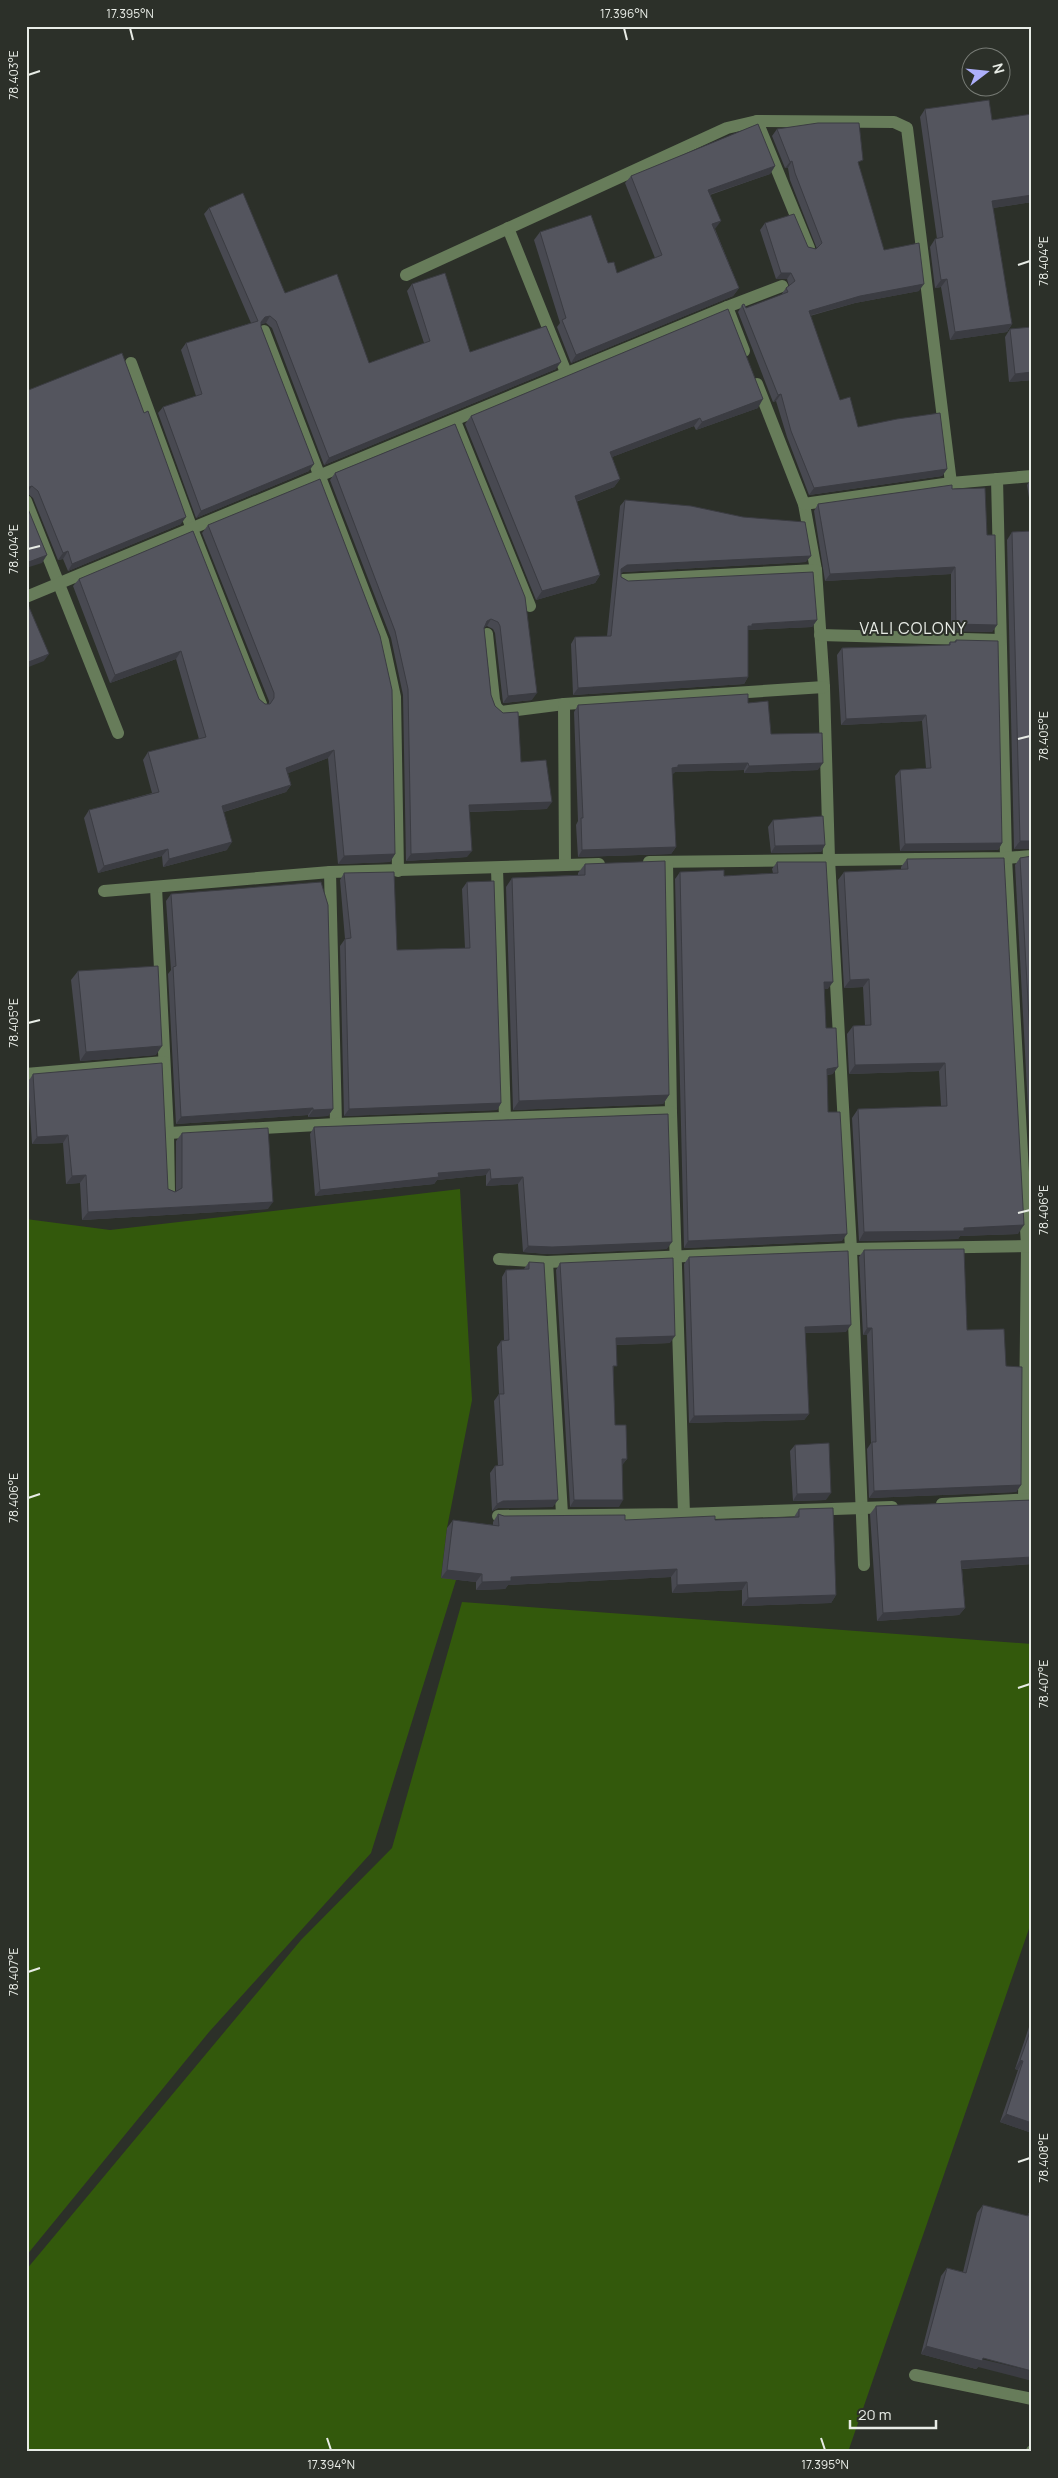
<svg xmlns="http://www.w3.org/2000/svg" width="1058" height="2478" viewBox="0 0 1058 2478" font-family="Manrope,sans-serif">
  <rect width="100%" height="100%" fill="#2c3029"/>
  <!-- green -->
  <g fill="#33590c">
    <path d="M460,1189L472,1400L447,1528L441,1577L456,1580L371,1853L209,2032L26,2256V1219L110,1230Z"/>
    <path d="M462,1602L1032,1644V1920L848,2452H26V2270L301,1940L392,1848Z"/>
  </g>
  <g fill="none" stroke-linecap="round" stroke-linejoin="round">
    <!-- minor -->
    <g stroke="#677c5a" stroke-width="12">
      <path d="M757,121L809,248"/>
      <path d="M508,228L567,375"/>
      <path d="M406,275L727,128L757,121L894,122L907,128L951,483"/>
      <path d="M727,307L744,351"/>
      <path d="M264,331L383,641L395,697L398,871"/>
      <path d="M131,363L192,529L261,704"/>
      <path d="M757,384L804,504L816,570L824,687L829,859L851,1249L864,1565"/>
      <path d="M455,421L530,606"/>
      <path d="M997,479L1006,858L1027,1246L1024,1500"/>
      <path d="M26,501L118,733"/>
      <path d="M804,504L951,483L1032,476"/>
      <path d="M623,580L816,570"/>
      <path d="M26,597L727,307L782,286"/>
      <path d="M487,634L494,700L496,707L501,712L564,704L824,687"/>
      <path d="M820,635L1000,640"/>
      <path d="M564,704L565,865"/>
      <path d="M649,862L1006,858L1032,856"/>
      <path d="M667,862L671,1112L684,1514"/>
      <path d="M497,869L505,1119"/>
      <path d="M330,872L336,1124"/>
      <path d="M156,887L168,1133L169,1192"/>
      <path d="M104,891L330,872L599,864"/>
      <path d="M26,1074L164,1062"/>
      <path d="M168,1133L336,1124L671,1112"/>
      <path d="M499,1259L547,1262L851,1249L1032,1246"/>
      <path d="M547,1262L562,1514"/>
      <path d="M942,1504L1032,1499"/>
      <path d="M498,1516L684,1514L892,1507"/>
      <path d="M915,2375L1032,2399"/>
      <path d="M1032,2452V2451"/>
    </g>
  </g>
  <!-- wall -->
  <g fill="#484951">
    <path d="M925,109L992,120L1032,114V202L993,208L1012,324L1007,332L950,340L941,287L935,288L930,247L935,239H937L920,117Z"/>
    <path d="M777,129L859,166L884,250L919,291L855,303L810,316L840,400L858,427L947,469L942,476L809,495L787,437L776,401L773,402L738,312L742,305L746,308L781,295L786,288L789,286L787,279H776L760,230L765,223L808,247L817,249L790,180L788,168H785L772,136Z"/>
    <path d="M775,166L770,174L710,195L715,229L739,288L733,296L571,363L557,327L560,323L534,240L540,232L608,263L617,273L655,258L625,183L631,176Z"/>
    <path d="M209,208L285,293L369,363L424,343L407,291L412,284L470,352L556,369L324,465L272,328L266,323L261,324V327L309,471L196,518L158,413L163,407L196,396L181,350L186,343L251,323L204,214Z"/>
    <path d="M1010,329L1032,380L1009,382L1005,337Z"/>
    <path d="M26,391L181,524L68,571L63,559L58,560L33,498L27,493Z"/>
    <path d="M758,408L696,430L694,426L612,457L620,479L614,487L576,502L600,575L595,583L536,600L465,424L471,416Z"/>
    <path d="M455,424L532,700L503,703L495,633L493,629L487,626L484,627V628L491,695L495,706L521,762L547,809L470,812L467,857L406,861L403,695L391,638L330,480L335,473Z"/>
    <path d="M1032,477V517L1027,485Z"/>
    <path d="M952,489L987,535L997,625L992,632L951,631V574L825,581L814,511L818,504Z"/>
    <path d="M625,500L806,562L623,572L621,573V577L628,581L817,620L812,627L748,630V677L744,684L573,695L571,644L575,637L607,636L620,506Z"/>
    <path d="M208,525L395,854L390,862L338,864L328,758L288,773L291,785L286,792L224,812L227,850L163,867L162,856L98,873L84,818L89,810L152,793L143,760L148,752L199,739L176,659L110,683L73,586L79,579L259,699L265,704H269V701L202,533Z"/>
    <path d="M1032,531V849H1014L1007,540L1012,532Z"/>
    <path d="M956,640L1002,843L998,850L900,851L895,776L900,770L926,768L922,721L841,725L837,655L842,648L948,645L950,642H954Z"/>
    <path d="M748,703L771,734L818,770L744,773V770L675,772L672,774L676,847L671,854L578,857L576,825L578,821L574,712L578,705Z"/>
    <path d="M773,820L825,845L821,852L771,853L768,827Z"/>
    <path d="M1032,856V1183L1015,865L1020,858Z"/>
    <path d="M907,859L1018,1234L960,1236L958,1239L859,1241L852,1118L858,1109L941,1106L939,1071L849,1074L847,1034L853,1026L865,1025L863,987L844,988L838,880L844,872L901,870V867Z"/>
    <path d="M777,862L828,989H824L826,1028L833,1074L827,1075L828,1112L842,1241L684,1248L675,879L680,872L724,876L773,873L772,869Z"/>
    <path d="M585,864L669,1095L663,1104L513,1110L506,887L512,878L578,875V873Z"/>
    <path d="M344,873L397,950L465,948L462,889L467,882L501,1103L497,1110L344,1116L340,946L345,939L340,880Z"/>
    <path d="M171,894L333,1109L328,1116L308,1117V1115L176,1124L168,974L171,970L166,901Z"/>
    <path d="M78,971L156,1055L80,1061L71,980Z"/>
    <path d="M33,1074L168,1189L175,1192L176,1191V1141L182,1133L268,1209L82,1220L80,1183L66,1184L63,1143L32,1144L28,1082Z"/>
    <path d="M668,1114L667,1249L547,1254L523,1252L518,1184L486,1186V1175L437,1180L434,1184L315,1196L310,1134L314,1127Z"/>
    <path d="M864,1250L967,1330L1006,1366L1021,1485L1016,1492L869,1498L867,1449L871,1443L867,1335H863L859,1257Z"/>
    <path d="M689,1257L846,1332L805,1333L809,1414L804,1420L689,1423L684,1264Z"/>
    <path d="M529,1262L553,1507L498,1508L492,1511L490,1473L495,1466H498L494,1401L499,1394L497,1347L501,1341L504,1340L502,1277L506,1270L524,1269Z"/>
    <path d="M560,1263L670,1343L616,1345L613,1372L615,1425L627,1459L622,1465L619,1507H570L556,1270Z"/>
    <path d="M795,1445L826,1500L793,1501L790,1451Z"/>
    <path d="M1032,1500V1564L962,1569L965,1608L959,1615L877,1621L870,1514L876,1506Z"/>
    <path d="M799,1509L836,1595L831,1603L742,1606V1590L672,1593L671,1577L508,1585L505,1589L476,1590V1582L441,1578L447,1528L453,1520L493,1525V1522L498,1514L504,1516L625,1520H715L794,1517Z"/>
    <path d="M1032,2018V2133L1000,2122L1018,2070L1015,2069Z"/>
    <path d="M983,2205L1027,2216L1029,2213H1032L978,2367L976,2369L921,2354L941,2276L947,2268L963,2272L977,2213Z"/>
  </g>
  <!-- shaded-wall -->
  <g fill="#3b3c42">
    <path d="M792,161L788,168H785L790,162Z"/>
    <path d="M775,166L770,174L702,197L708,190Z"/>
    <path d="M1032,195V202L986,209L992,201Z"/>
    <path d="M721,221L715,229L707,232L712,224Z"/>
    <path d="M781,273H791L787,279H776Z"/>
    <path d="M947,279L941,287L935,288L941,280Z"/>
    <path d="M924,284L919,291L855,303L804,317L809,311L860,296Z"/>
    <path d="M739,288L733,296L571,363L576,355Z"/>
    <path d="M270,316L266,323L261,324L256,329L265,317Z"/>
    <path d="M1012,324L1007,332L950,340L955,332Z"/>
    <path d="M561,362L556,369L324,465L329,458Z"/>
    <path d="M1032,372V380L1009,382L1015,374Z"/>
    <path d="M781,394L776,401L773,402L778,395Z"/>
    <path d="M763,399L758,408L696,430L702,422Z"/>
    <path d="M700,418L694,426L604,460L610,452Z"/>
    <path d="M314,464L309,471L196,518L201,511Z"/>
    <path d="M947,469L942,476L809,495L814,488Z"/>
    <path d="M620,479L614,487L569,504L575,496Z"/>
    <path d="M32,486L27,493H26V488Z"/>
    <path d="M186,517L181,524L68,571L72,564Z"/>
    <path d="M68,551L63,559L58,560L63,553Z"/>
    <path d="M47,555L42,563L26,568V563Z"/>
    <path d="M811,556L806,562L623,572L617,575L621,569L627,565Z"/>
    <path d="M955,567L951,574L825,581L830,574Z"/>
    <path d="M600,575L595,583L536,600L542,591Z"/>
    <path d="M491,619L487,626L482,628L487,621Z"/>
    <path d="M817,620L812,627L748,630V626L752,624Z"/>
    <path d="M956,624L997,625L992,632L951,631Z"/>
    <path d="M181,651L176,659L110,683L115,675Z"/>
    <path d="M49,654L44,661L26,668V663Z"/>
    <path d="M748,677L744,684L573,695L578,688Z"/>
    <path d="M537,693L532,700L503,703L508,696Z"/>
    <path d="M926,715L922,721L841,725L846,719Z"/>
    <path d="M334,750L328,758L281,776L286,768Z"/>
    <path d="M748,763L744,770L675,772L673,774L667,775L672,768L678,765Z"/>
    <path d="M823,763L818,770L744,773L749,766Z"/>
    <path d="M291,785L286,792L217,814L222,806Z"/>
    <path d="M552,802L547,809L465,812L469,805Z"/>
    <path d="M1020,841H1032V849H1014Z"/>
    <path d="M232,842L227,850L163,867L169,859Z"/>
    <path d="M1002,843L998,850L900,851L905,844Z"/>
    <path d="M825,845L821,852L771,853L775,846Z"/>
    <path d="M676,847L671,854L578,857L582,850Z"/>
    <path d="M168,849L162,856L98,873L104,866Z"/>
    <path d="M472,851L467,857L406,861L411,854Z"/>
    <path d="M395,854L390,862L338,864L344,856Z"/>
    <path d="M869,979L863,987L844,988L850,980Z"/>
    <path d="M824,982H833L828,989H819Z"/>
    <path d="M162,1046L156,1055L80,1061L86,1052Z"/>
    <path d="M945,1063L939,1071L849,1074L855,1065Z"/>
    <path d="M838,1067L833,1074L822,1075L827,1069Z"/>
    <path d="M669,1095L663,1104L513,1110L519,1101Z"/>
    <path d="M501,1103L497,1110L344,1116L349,1109Z"/>
    <path d="M313,1108L308,1115L176,1124L181,1117Z"/>
    <path d="M333,1109L328,1116L308,1117L313,1110Z"/>
    <path d="M68,1135L63,1143L32,1144L37,1137Z"/>
    <path d="M490,1169L486,1175L437,1180L434,1184L315,1196L320,1190L438,1173Z"/>
    <path d="M86,1175L80,1183L66,1184L72,1176Z"/>
    <path d="M523,1177L518,1184L486,1186L491,1179Z"/>
    <path d="M273,1202L268,1209L82,1220L88,1212Z"/>
    <path d="M1024,1225L1018,1234L960,1236L958,1239L859,1241L864,1232Z"/>
    <path d="M847,1234L842,1241L684,1248L688,1241Z"/>
    <path d="M672,1242L667,1249L547,1254L523,1252L528,1246Z"/>
    <path d="M851,1325L846,1332L800,1333L805,1327Z"/>
    <path d="M867,1328H872L867,1335H863Z"/>
    <path d="M675,1336L670,1343L611,1345L616,1338Z"/>
    <path d="M809,1414L804,1420L689,1423L694,1416Z"/>
    <path d="M622,1459H627L622,1465L617,1466Z"/>
    <path d="M1021,1485L1016,1492L869,1498L874,1491Z"/>
    <path d="M831,1493L826,1500L793,1501L797,1494Z"/>
    <path d="M558,1500L553,1507L498,1508L492,1511L497,1504L503,1501Z"/>
    <path d="M574,1500H623L619,1507H570Z"/>
    <path d="M1032,1557V1564L956,1569L961,1561Z"/>
    <path d="M677,1569L671,1577L508,1585L505,1589L476,1590L482,1582L511,1577Z"/>
    <path d="M447,1570L482,1574L476,1582L441,1578Z"/>
    <path d="M747,1582L742,1590L672,1593L677,1585Z"/>
    <path d="M836,1595L831,1603L742,1606L748,1598Z"/>
    <path d="M965,1608L959,1615L877,1621L883,1613Z"/>
    <path d="M1020,2060L1023,2061L1018,2070L1015,2069Z"/>
    <path d="M1006,2114L1032,2123V2133L1000,2122Z"/>
    <path d="M926,2346L1032,2371V2381L978,2367L976,2369L921,2354Z"/>
  </g>
  <!-- building -->
  <g fill="#54555e" stroke="#3b3c42">
    <path d="M989,100L992,120L1032,114V195L992,201L1012,324L955,332L947,279L941,280L935,239L943,237L925,109Z"/>
    <path d="M818,123H859L863,160L858,162L884,250L919,243L924,284L860,296L809,311L840,400L850,397L858,427L897,419L940,413L947,469L814,488L791,431L781,394L778,395L742,305L744,304L746,308L788,292L786,288L795,281L791,273H781L765,223L794,214L808,247L816,249L822,243L795,173L792,161L790,162L777,129Z"/>
    <path d="M758,124L775,166L708,190L721,221L712,224L739,288L576,355L562,320L566,318L540,232L591,215L608,263L614,262L617,273L662,255L631,176Z"/>
    <path d="M243,193L285,293L337,274L369,363L430,341L412,284L445,273L470,352L546,326L561,362L329,458L276,321L270,316L265,317L261,322V327L314,464L201,511L163,407L202,394L186,343L258,321L209,208Z"/>
    <path d="M728,309L763,399L702,422L700,418L610,452L620,479L575,496L600,575L542,591L471,416Z"/>
    <path d="M1032,327V372L1015,374L1010,329Z"/>
    <path d="M122,353L144,413L148,411L186,517L72,564L68,551L63,553L38,491L32,486L26,488V391Z"/>
    <path d="M455,424L525,597L537,693L508,696L500,626L498,622L491,619L487,621L484,628L491,695L495,706L503,713L518,712L521,762L546,760L552,802L469,805L472,851L411,854L408,689L395,631L335,473Z"/>
    <path d="M320,479L380,636L392,690L395,854L344,856L334,750L286,768L291,785L222,806L232,842L169,859L168,849L104,866L89,810L159,792L148,752L206,737L181,651L115,675L79,579L193,531L259,699L265,704H270L274,698V693L208,525Z"/>
    <path d="M952,485V489L985,488L987,535H995L997,625L956,624L955,567L830,574L818,504Z"/>
    <path d="M625,500L691,506L743,517L805,522L811,556L627,565L621,569V577L628,581L813,572L817,620L752,624V626H748V677L578,688L575,637L611,636Z"/>
    <path d="M26,504L47,555L26,563Z"/>
    <path d="M1032,531V841H1020L1012,532Z"/>
    <path d="M26,600L49,654L26,663Z"/>
    <path d="M956,640L998,641L1002,843L905,844L900,770L931,768L926,715L846,719L842,648L950,645V642H956Z"/>
    <path d="M748,694V703L768,701L771,734L822,733L823,763L749,766L748,763L678,765V767L672,768L676,847L582,850L581,818H583L578,705Z"/>
    <path d="M823,816L825,845L775,846L773,820Z"/>
    <path d="M1032,856V1072L1020,858Z"/>
    <path d="M1004,858L1024,1225L964,1228V1231L864,1232L858,1109L947,1106L945,1063L855,1065L853,1026L871,1025L869,979L850,980L844,872L908,869L907,859Z"/>
    <path d="M665,861L669,1095L519,1101L512,878L585,875V864Z"/>
    <path d="M777,862H826L833,982H824L826,1028H836L838,1067L827,1069L828,1112H840L847,1234L688,1241L680,872L724,870V876L778,873Z"/>
    <path d="M394,872L397,950L470,948L467,882L494,881L501,1103L349,1109L345,939L351,938L344,873Z"/>
    <path d="M321,882L328,905L333,1109L313,1110V1108L181,1117L173,967L176,966L171,894Z"/>
    <path d="M158,966L162,1046L86,1052L78,971Z"/>
    <path d="M162,1063L168,1189L175,1192L182,1188V1133L268,1128L273,1202L88,1212L86,1175L72,1176L68,1135L37,1137L33,1074Z"/>
    <path d="M668,1114L672,1242L552,1247L528,1246L523,1177L491,1179L490,1169L438,1173L439,1177L320,1190L314,1127Z"/>
    <path d="M964,1249L967,1330L1004,1329L1006,1366L1022,1367L1021,1485L874,1491L872,1442H876L872,1328H867L864,1250Z"/>
    <path d="M848,1251L851,1325L805,1327L809,1414L694,1416L689,1257Z"/>
    <path d="M673,1258L675,1336L616,1338L617,1366H613L615,1425H626L627,1459H622L623,1500H574L560,1263Z"/>
    <path d="M529,1262L544,1263L558,1500L503,1501L497,1504L495,1466L503,1465L499,1394H504L501,1341L509,1340L506,1270L529,1269Z"/>
    <path d="M829,1443L831,1493L797,1494L795,1445Z"/>
    <path d="M1032,1500V1557L961,1561L965,1608L883,1613L876,1506Z"/>
    <path d="M833,1508L836,1595L748,1598L747,1582L677,1585V1569L511,1577V1581L482,1582V1574L447,1570L453,1520L499,1526L498,1514L504,1516L625,1515V1520L715,1516V1520L799,1517V1509Z"/>
    <path d="M1032,2026V2123L1006,2114L1023,2061L1020,2060Z"/>
    <path d="M983,2205L1028,2216L1029,2213H1032V2371L983,2358L982,2361L926,2346L947,2268L966,2273Z"/>
  </g>
  <!-- ticks -->
  <path fill="none" stroke="#e8ece6" stroke-width="2" d="M130,28L133,40M624,28L627,40M28,75L40,71M1018,265L1030,261M28,549L40,546M1018,739L1030,736M28,1023L40,1020M1018,1213L1030,1210M28,1498L40,1494M1018,1688L1030,1684M28,1972L40,1968M1018,2162L1030,2158M327,2438L331,2450M821,2438L825,2450"/>
  <g text-anchor="middle" dominant-baseline="central" stroke-width="4" stroke-linejoin="round" paint-order="stroke">
    <!-- neighbourhood labels -->
    <g font-size="16" letter-spacing="1" fill="#e8ece6" stroke="#2c3029">
      <text x="913" y="628">VALI COLONY</text>
    </g>
  </g>
  <!-- border -->
  <rect width="1058" height="2478" fill="none" stroke="#2c3029" stroke-width="55"/>
  <!-- north arrow -->
  <g transform="translate(986 72) rotate(74)"><circle r="24" fill="#2c3029" stroke="#777b75"/>
  <path d="M0-4L9 19L0 12L-9 19Z" fill="#adaffb"/>
  <text y="-8" font-size="14" font-weight="bold" text-anchor="middle" fill="#e8ece6">N</text>
  </g>
  <!-- scale -->
  <path d="M850 2420v8h86v-8" fill="none" stroke="#e8ece6" stroke-width="2.5"/>
  <text x="858" y="2420" font-size="15" fill="#e8ece6" stroke="#2c3029" stroke-width="4" paint-order="stroke">20 m</text>
  <rect x="28" y="28" width="1002" height="2422" fill="none" stroke="#e8ece6" stroke-width="2"/>
  <g font-size="12" text-anchor="middle" fill="#e8ece6">
    <text x="130" y="18">17.395°N</text>
    <text x="624" y="18">17.396°N</text>
    <text transform="translate(14 75) rotate(-90)" y="4">78.403°E</text>
    <text transform="translate(1044 261) rotate(-90)" y="4">78.404°E</text>
    <text transform="translate(14 549) rotate(-90)" y="4">78.404°E</text>
    <text transform="translate(1044 736) rotate(-90)" y="4">78.405°E</text>
    <text transform="translate(14 1023) rotate(-90)" y="4">78.405°E</text>
    <text transform="translate(1044 1210) rotate(-90)" y="4">78.406°E</text>
    <text transform="translate(14 1498) rotate(-90)" y="4">78.406°E</text>
    <text transform="translate(1044 1684) rotate(-90)" y="4">78.407°E</text>
    <text transform="translate(14 1972) rotate(-90)" y="4">78.407°E</text>
    <text transform="translate(1044 2158) rotate(-90)" y="4">78.408°E</text>
    <text x="331" y="2469">17.394°N</text>
    <text x="825" y="2469">17.395°N</text>
  </g>
</svg>
